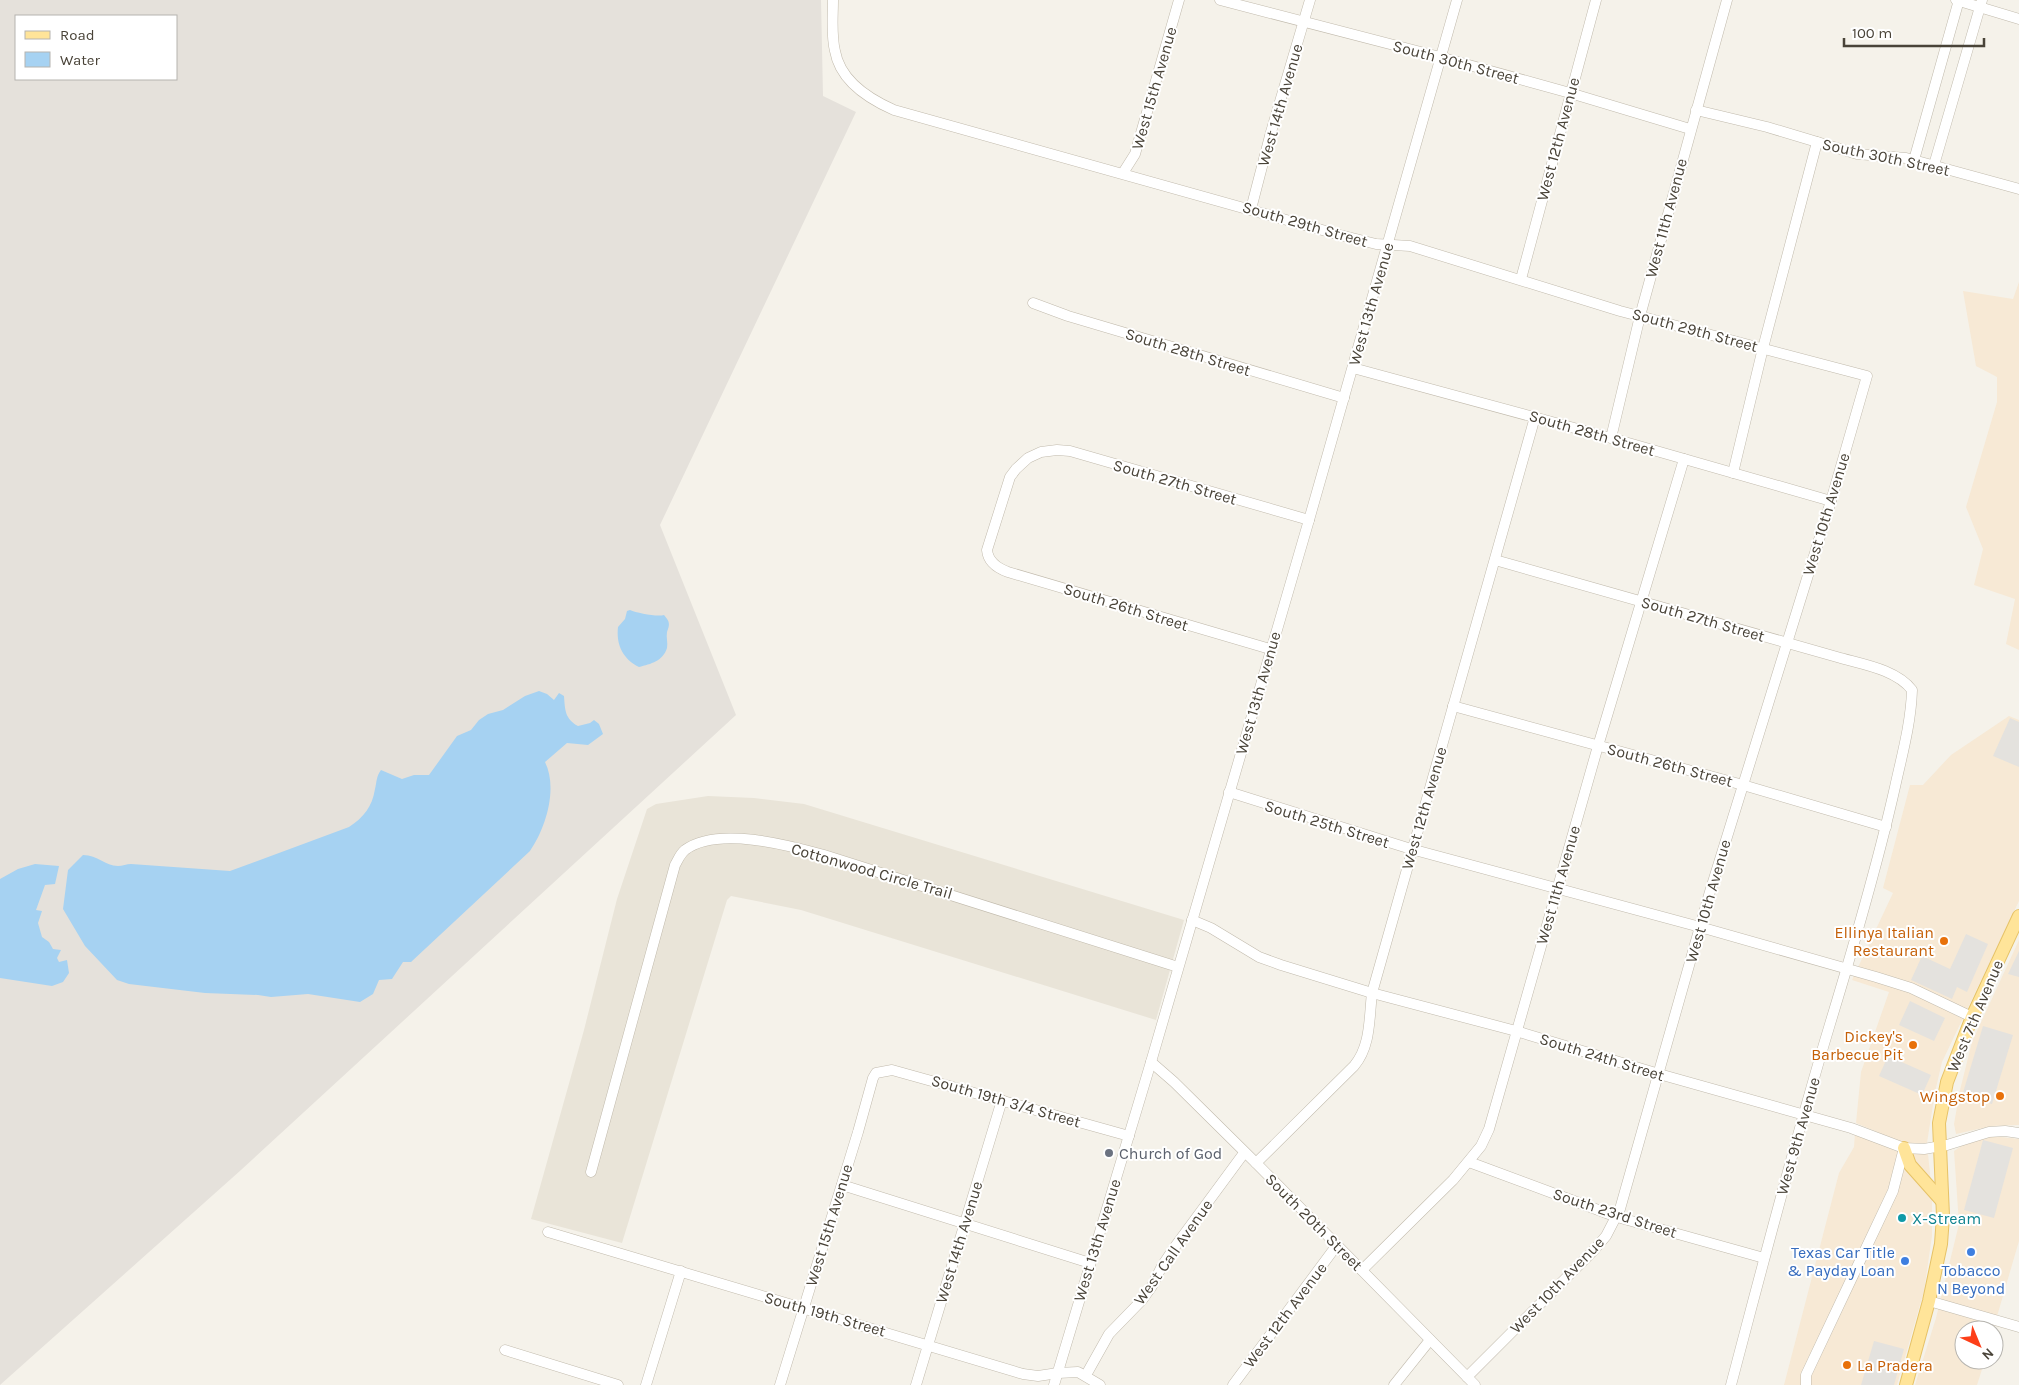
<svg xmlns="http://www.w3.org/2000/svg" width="2019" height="1385" viewBox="0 0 2019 1385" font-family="Karla,sans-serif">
  <rect width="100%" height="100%" fill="#f5f2ea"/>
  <!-- residential -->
  <path fill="#e9e4d8" d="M708,796L754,798L804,804L1184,920L1156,1020L801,910L731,896L727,900L622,1243L531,1219L584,1030L617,899L647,809L656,804Z"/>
  <!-- commercial -->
  <g fill="#f7e9d5">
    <path d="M2019,282V650L2006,644L2015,599L1974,585L1983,549L1966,507L1997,402V377L1976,366L1963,291L2013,299Z"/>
    <path d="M2009,716L2019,720V901L1942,1062L1935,1092L1927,1143H1903L1856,1123L1861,1072L1889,992L1852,980L1893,893L1883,888L1910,785H1923L1951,755Z"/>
    <path d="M2019,940V1125L1992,1126L1956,1134L1954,1124L1960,1090L1972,1042Z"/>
    <path d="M1855,1133L1901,1153L1928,1154L1932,1193V1236L1924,1291L1897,1385H1784L1839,1173L1854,1147Z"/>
    <path d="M1992,1136L2019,1139V1241L1993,1330H1964V1360H1985L1977,1385H1915L1936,1318L1959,1224L1954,1151L1963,1145Z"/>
  </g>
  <!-- industrial -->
  <path fill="#e5e1db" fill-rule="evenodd" d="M0,0H821L823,96L856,112L660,525L736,715L241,1170L0,1385ZM16,16H176V79H16Z"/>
  <!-- parking -->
  <g fill="#e4e2de">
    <path d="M2010,718L2019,722V767L1993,756Z"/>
    <path d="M1966,934L1988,944L1967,992L1957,987L1952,999L1911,980L1922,956L1950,969Z"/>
    <path d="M2019,951V977L2008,974Z"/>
    <path d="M1910,1001L1945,1018L1934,1041L1899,1025Z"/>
    <path d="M1983,1026L2013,1035L1992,1104L1962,1096Z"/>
    <path d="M1888,1056L1931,1075L1922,1095L1879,1076Z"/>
    <path d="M1983,1140L2013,1148L1994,1218L1964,1210Z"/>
    <path d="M1874,1341L1904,1349L1894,1385H1861Z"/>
  </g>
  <!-- water -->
  <g fill="#a6d2f2">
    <path d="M630,610C637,613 657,617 664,615C670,622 670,624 667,632C666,637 668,643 667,648C663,661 651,664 639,667C623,659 616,645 618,627L625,619L627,611Z"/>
    <path d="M539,691L547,694L554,700L559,693L564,696C565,710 565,719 578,726L590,723L594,720L599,724L603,734L588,745L567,743L545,762C558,788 546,828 530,851L411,962H403L392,979L379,980L373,994L360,1002L308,994L271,997L258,995L205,993L129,984L117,980L85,946L63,909L68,870L83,855C98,855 105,866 118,866C122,866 127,864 131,864L230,871L349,827C364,817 372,807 375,789C377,781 376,777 381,770L402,779L414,775H429L457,736L471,730L479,720L488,714L503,710L525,696Z"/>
    <path d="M35,864L59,866L55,884L45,885L36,910L42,911L38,923L42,937L49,942L53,949L61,950L57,958L59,962L67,960L69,973L63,982L52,986L0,978V879L18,869Z"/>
  </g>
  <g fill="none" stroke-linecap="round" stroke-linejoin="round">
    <defs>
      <g id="minor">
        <path d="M833,0C833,17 831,35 835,51C840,80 869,99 894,110L1340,235L1376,244L1410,246L1620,311L1867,376L1831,501L1709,895L1620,1209L1606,1236L1594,1250L1467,1377"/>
        <path d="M1220,0L1440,57L1570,93L1690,129"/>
        <path d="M1956,0L2019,19"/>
        <path d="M1696,110L1767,127L1857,154L1906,158L2019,189"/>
        <path d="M1914,160L1959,0"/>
        <path d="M1934,165L1982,0"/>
        <path d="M1123,173L1135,154L1179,0"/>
        <path d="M1251,209L1271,132L1310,0"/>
        <path d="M1521,279L1596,0"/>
        <path d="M1033,303L1068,316L1344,398"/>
        <path d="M1353,368L1611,438L1831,501"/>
        <path d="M1611,438L1640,316L1727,0"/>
        <path d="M1733,473L1763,348L1817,142"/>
        <path d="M1495,560L1837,657C1861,664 1896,669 1912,690C1911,723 1902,755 1895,787C1877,867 1854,945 1830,1024C1794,1143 1763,1264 1731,1385"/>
        <path d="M1270,649L1008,572C997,568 988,562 987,550L1010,477L1016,469L1028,458L1041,452L1057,450L1070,451L1309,520"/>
        <path d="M1453,706L1743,785L1886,827"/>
        <path d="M1229,792L1411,849L1700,927L1876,977L1911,988L1972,1017"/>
        <path d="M1192,920L1211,928L1259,957L1281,965L1372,993L1516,1031L1659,1074L1851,1128L1904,1148L1924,1149L1947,1145L1989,1132L2005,1131L2019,1133"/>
        <path d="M1151,1062L1174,1082L1256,1163L1475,1385"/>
        <path d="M1469,1162L1617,1217L1764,1258"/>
        <path d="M1256,1163L1354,1066C1371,1046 1369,1018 1372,993L1535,417"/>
        <path d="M591,1172L675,865C678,860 680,854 685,850C717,826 788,845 824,855L1178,967"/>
        <path d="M842,1185L1090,1263"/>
        <path d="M548,1232L1023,1374L1038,1376L1058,1373L1078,1372L1100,1385"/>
        <path d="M1362,1270L1453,1180L1481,1146L1489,1129L1598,746L1684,459"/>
        <path d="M1929,1301L2019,1327"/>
        <path d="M505,1350L618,1385"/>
        <path d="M1086,1375L1109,1334L1142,1300L1152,1286L1162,1266L1174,1248L1244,1153"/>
        <path d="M646,1385L681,1271"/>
        <path d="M780,1385L858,1132L873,1078L876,1073L892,1070L1129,1136"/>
        <path d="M916,1385L1002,1100"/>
        <path d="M1054,1385L1151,1062L1309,520L1457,0"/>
        <path d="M1233,1385L1337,1245"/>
        <path d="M1394,1385L1430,1340"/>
        <path d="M1806,1385V1375L1893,1191L1904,1148"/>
      </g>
      <g id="major">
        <path d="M1904,1148L1910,1165L1942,1201"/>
        <path d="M1906,1385L1929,1301L1941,1244L1943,1216L1939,1123L1947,1082L1972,1017L2019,916"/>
      </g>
    </defs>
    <!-- minor casing -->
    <use href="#minor" stroke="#c1baac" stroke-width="11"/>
    <!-- major casing -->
    <use href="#major" stroke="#e6c267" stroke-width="14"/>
    <!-- minor -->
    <use href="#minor" stroke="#fff" stroke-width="10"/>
    <!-- major -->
    <use href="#major" stroke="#ffe499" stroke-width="12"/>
  </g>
  <!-- markers -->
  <g fill="#e8710a" stroke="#fff" stroke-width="2">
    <circle cx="1944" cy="941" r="5"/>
    <circle cx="1913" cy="1045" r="5"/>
    <circle cx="2000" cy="1096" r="5"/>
    <circle cx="1847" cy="1365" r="5"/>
  </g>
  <circle fill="#6b7280" stroke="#fff" stroke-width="2" cx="1109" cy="1153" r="5"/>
  <circle fill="#0f9aa8" stroke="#fff" stroke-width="2" cx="1902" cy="1218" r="5"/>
  <g fill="#3f7fe0" stroke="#fff" stroke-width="2">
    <circle cx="1971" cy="1252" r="5"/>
    <circle cx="1905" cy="1261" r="5"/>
  </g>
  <g text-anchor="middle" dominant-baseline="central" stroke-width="4" stroke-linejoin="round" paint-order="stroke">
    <!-- street labels -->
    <g font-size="16" fill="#494338" stroke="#fff">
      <text transform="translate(1456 62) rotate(15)">South 30th Street</text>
      <text transform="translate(1154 88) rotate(-74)">West 15th Avenue</text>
      <text transform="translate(1280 105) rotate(-74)">West 14th Avenue</text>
      <text transform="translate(1558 139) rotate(-75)">West 12th Avenue</text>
      <text transform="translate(1886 157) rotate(12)">South 30th Street</text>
      <text transform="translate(1666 218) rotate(-75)">West 11th Avenue</text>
      <text transform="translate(1305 224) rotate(16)">South 29th Street</text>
      <text transform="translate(1371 304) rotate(-74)">West 13th Avenue</text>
      <text transform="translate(1695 330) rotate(15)">South 29th Street</text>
      <text transform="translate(1188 352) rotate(17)">South 28th Street</text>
      <text transform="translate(1592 433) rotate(16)">South 28th Street</text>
      <text transform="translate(1175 482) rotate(16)">South 27th Street</text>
      <text transform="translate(1826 514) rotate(-73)">West 10th Avenue</text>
      <text transform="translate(1126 607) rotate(17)">South 26th Street</text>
      <text transform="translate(1703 619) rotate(16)">South 27th Street</text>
      <text transform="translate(1258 693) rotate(-74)">West 13th Avenue</text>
      <text transform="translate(1670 765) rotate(15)">South 26th Street</text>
      <text transform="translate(1424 808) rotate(-74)">West 12th Avenue</text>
      <text transform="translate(1327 824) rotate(17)">South 25th Street</text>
      <text transform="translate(872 871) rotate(16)">Cottonwood Circle Trail</text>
      <text transform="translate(1558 885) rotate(-74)">West 11th Avenue</text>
      <text transform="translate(1708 901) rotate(-74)">West 10th Avenue</text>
      <text transform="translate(1975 1016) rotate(-67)">West 7th Avenue</text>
      <text transform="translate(1602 1057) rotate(17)">South 24th Street</text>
      <text transform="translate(1006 1101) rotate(16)">South 19th 3/4 Street</text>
      <text transform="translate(1798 1136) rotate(-74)">West 9th Avenue</text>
      <text transform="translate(1615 1213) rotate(18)">South 23rd Street</text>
      <text transform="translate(1314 1222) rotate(45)">South 20th Street</text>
      <text transform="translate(829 1225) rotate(-73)">West 15th Avenue</text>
      <text transform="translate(1097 1240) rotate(-73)">West 13th Avenue</text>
      <text transform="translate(959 1242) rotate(-73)">West 14th Avenue</text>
      <text transform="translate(1173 1252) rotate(-55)">West Call Avenue</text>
      <text transform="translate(1557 1285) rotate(-46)">West 10th Avenue</text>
      <text transform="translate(825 1314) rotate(16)">South 19th Street</text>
      <text transform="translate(1285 1315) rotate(-53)">West 12th Avenue</text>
    </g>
    <!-- food labels -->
    <g font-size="16" fill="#c56008" stroke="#fff" text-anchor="end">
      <text x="1934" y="932">Ellinya Italian<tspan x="1934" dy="18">Restaurant</tspan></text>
      <text x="1903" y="1036">Dickey's<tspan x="1903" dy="18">Barbecue Pit</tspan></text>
      <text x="1990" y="1096">Wingstop</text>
      <text x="1857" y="1365" text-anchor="start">La Pradera</text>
    </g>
    <!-- worship labels -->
    <g font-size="16" fill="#5b616d" stroke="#fff" text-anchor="start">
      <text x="1119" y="1153">Church of God</text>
    </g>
    <!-- culture labels -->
    <g font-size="16" fill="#0d838f" stroke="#fff" text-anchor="start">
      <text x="1912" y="1218">X-Stream</text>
    </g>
    <!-- shop labels -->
    <g font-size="16" fill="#366cbe" stroke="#fff" text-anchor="end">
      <text x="1895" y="1252">Texas Car Title<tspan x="1895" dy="18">&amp; Payday Loan</tspan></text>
      <text x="1971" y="1270" text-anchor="middle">Tobacco<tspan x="1971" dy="18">N Beyond</tspan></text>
    </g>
  </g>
  <!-- legend -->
  <rect x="15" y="15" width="162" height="65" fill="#ffffff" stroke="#b6b4af"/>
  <rect x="25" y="31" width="25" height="8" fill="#ffe499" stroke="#b6b4af"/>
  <text x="60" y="40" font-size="15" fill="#494338">Road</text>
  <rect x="25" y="52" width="25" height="15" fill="#a6d2f2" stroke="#b6b4af"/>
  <text x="60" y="65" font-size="15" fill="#494338">Water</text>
  <!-- north arrow -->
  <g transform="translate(1979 1345) rotate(136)"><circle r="24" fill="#ffffff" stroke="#b6b4af"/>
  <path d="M0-4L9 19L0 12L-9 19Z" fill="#fd3f19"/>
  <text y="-8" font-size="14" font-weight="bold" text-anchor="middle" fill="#494338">N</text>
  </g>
  <!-- scale -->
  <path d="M1844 38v8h140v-8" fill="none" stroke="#494338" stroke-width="2.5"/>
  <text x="1852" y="38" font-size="15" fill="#494338" stroke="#ffffff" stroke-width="4" paint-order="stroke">100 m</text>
</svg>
